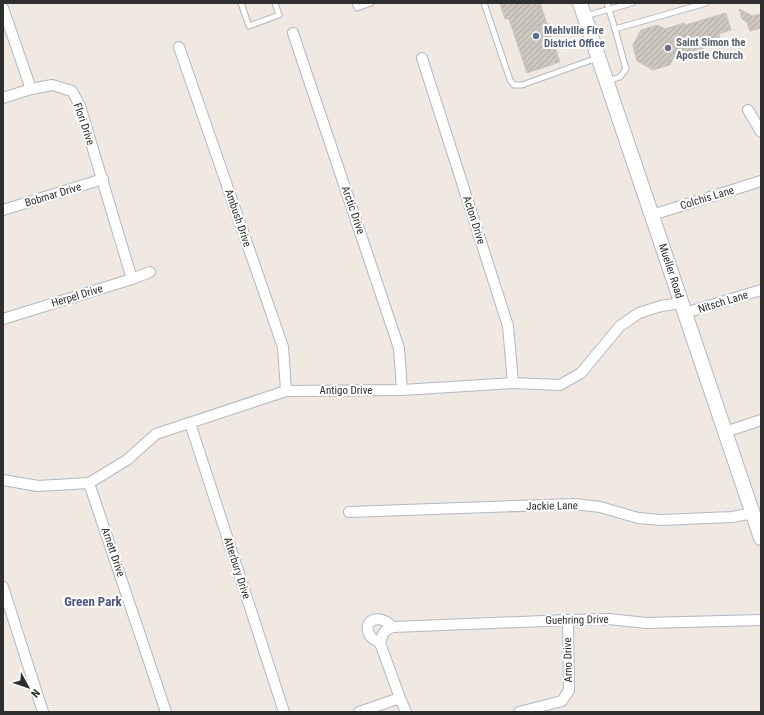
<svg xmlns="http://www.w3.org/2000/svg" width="764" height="715" viewBox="0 0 764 715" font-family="'Roboto Condensed',sans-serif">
  <defs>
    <pattern id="building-hatch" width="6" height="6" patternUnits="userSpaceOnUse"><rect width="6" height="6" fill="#cbc7bf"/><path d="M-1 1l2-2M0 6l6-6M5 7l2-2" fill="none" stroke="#afaba4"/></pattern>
  </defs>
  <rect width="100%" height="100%" fill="#efe9e1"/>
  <!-- building -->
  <g fill="url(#building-hatch)" stroke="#cbc5ba">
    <path d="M500,3H540L560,62L527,73L509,19H505Z"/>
    <path d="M739,9L753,16L761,14V28L750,31L747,22L742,19Z"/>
    <path d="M726,13L731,30L719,34L720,37L701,42L704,51L680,58L675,55L670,65L653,70L637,61L633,45L641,30L658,25L665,29L684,23L685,25Z"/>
  </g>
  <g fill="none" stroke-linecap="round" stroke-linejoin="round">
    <defs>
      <g id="lane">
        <path d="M241,3L249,26L279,15L275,3"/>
        <path d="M355,3L357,8L371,3"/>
        <path d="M484,3L510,80L514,85H522L597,58"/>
        <path d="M607,3L615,29"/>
        <path d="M585,16L632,3"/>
        <path d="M608,81L620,77L626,69L615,29L706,3"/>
      </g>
      <g id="street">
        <path d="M3,8L31,89L52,85L72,91L80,106L132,279"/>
        <path d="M293,33L399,348L402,390"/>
        <path d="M179,47L283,347L286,391"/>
        <path d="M422,58L508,326L513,383"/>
        <path d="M3,98L31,89"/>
        <path d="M748,110L761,132"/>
        <path d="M3,210L103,179"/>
        <path d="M652,215L761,181"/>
        <path d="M685,313L761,290"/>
        <path d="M3,319L132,279L150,272"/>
        <path d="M190,423L284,712"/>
        <path d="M725,432L761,420"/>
        <path d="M3,480L38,486L89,483L127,460L156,434L286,391L402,390L513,383L560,385L581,373L620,326L639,313L661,306L682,303"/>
        <path d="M89,483L166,712"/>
        <path d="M349,512L575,504L600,507L638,518L661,520L732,517L753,513"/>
        <path d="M3,587L43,712"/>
        <path d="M380,643C378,641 374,640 372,638C360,626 374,609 393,627"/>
        <path d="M359,712L400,698"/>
        <path d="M406,712L400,698L380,643C382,635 384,629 393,627L568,620L609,619L646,623L761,620"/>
        <path d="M519,712L562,701L569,690L568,620"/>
      </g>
      <path id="secondary" d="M580,3L761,538"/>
    </defs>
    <!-- lane casing -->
    <use href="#lane" stroke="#b4b7c1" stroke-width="7"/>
    <!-- street casing -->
    <use href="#street" stroke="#b4b7c1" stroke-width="12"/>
    <!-- secondary casing -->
    <use href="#secondary" stroke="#b4b7c1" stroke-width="16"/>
    <!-- lane -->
    <use href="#lane" stroke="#fff" stroke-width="5"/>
    <!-- street -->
    <use href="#street" stroke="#fff" stroke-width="10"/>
    <!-- secondary -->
    <use href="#secondary" stroke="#fff" stroke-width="14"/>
  </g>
  <!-- markers -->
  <circle fill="#5c6f8a" stroke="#fff" stroke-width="1.5" cx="536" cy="36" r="4"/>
  <circle fill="#6b7280" stroke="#fff" stroke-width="1.5" cx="668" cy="48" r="4"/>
  <g text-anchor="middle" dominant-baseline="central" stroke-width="4" stroke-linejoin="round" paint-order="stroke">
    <!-- service labels -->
    <g font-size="11" font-weight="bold" fill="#4e5e75" stroke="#fff" text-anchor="start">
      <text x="544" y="30">Mehlville Fire<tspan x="544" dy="13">District Office</tspan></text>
    </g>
    <!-- worship labels -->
    <g font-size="11" font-weight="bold" fill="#5b616d" stroke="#fff" text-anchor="start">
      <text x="676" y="42">Saint Simon the<tspan x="676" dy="13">Apostle Church</tspan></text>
    </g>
    <!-- street labels -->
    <g font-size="11" fill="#2e2e2e" stroke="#fff">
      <text transform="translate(84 124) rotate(71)">Flori Drive</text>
      <text transform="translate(53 195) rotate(-17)">Bobmar Drive</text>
      <text transform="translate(707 198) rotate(-17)">Colchis Lane</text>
      <text transform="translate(353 210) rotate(71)">Arctic Drive</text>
      <text transform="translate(238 218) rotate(71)">Ambush Drive</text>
      <text transform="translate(474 220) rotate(72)">Acton Drive</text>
      <text transform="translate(671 271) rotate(72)">Mueller Road</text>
      <text transform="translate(77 296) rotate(-17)">Herpel Drive</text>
      <text transform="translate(723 302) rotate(-17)">Nitsch Lane</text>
      <text x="346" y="390">Antigo Drive</text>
      <text transform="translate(552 506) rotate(-1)">Jackie Lane</text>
      <text transform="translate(113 552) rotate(71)">Arnett Drive</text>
      <text transform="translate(237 568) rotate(72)">Atterbury Drive</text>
      <text transform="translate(577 620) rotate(-1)">Guehring Drive</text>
      <text transform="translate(568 660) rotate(-91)">Arno Drive</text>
    </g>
    <!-- quarter labels -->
    <g font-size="13" font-weight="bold" fill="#4d5680" stroke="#fff">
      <text x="93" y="601">Green Park</text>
    </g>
  </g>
  <!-- border -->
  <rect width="764" height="715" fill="none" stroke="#2e2e2e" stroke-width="8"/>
  <!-- north arrow -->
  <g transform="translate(28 687) rotate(130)" stroke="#ffffff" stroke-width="3" paint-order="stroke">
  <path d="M0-3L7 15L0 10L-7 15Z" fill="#2e2e2e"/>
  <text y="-6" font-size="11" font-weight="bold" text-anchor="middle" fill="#2e2e2e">N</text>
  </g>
</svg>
